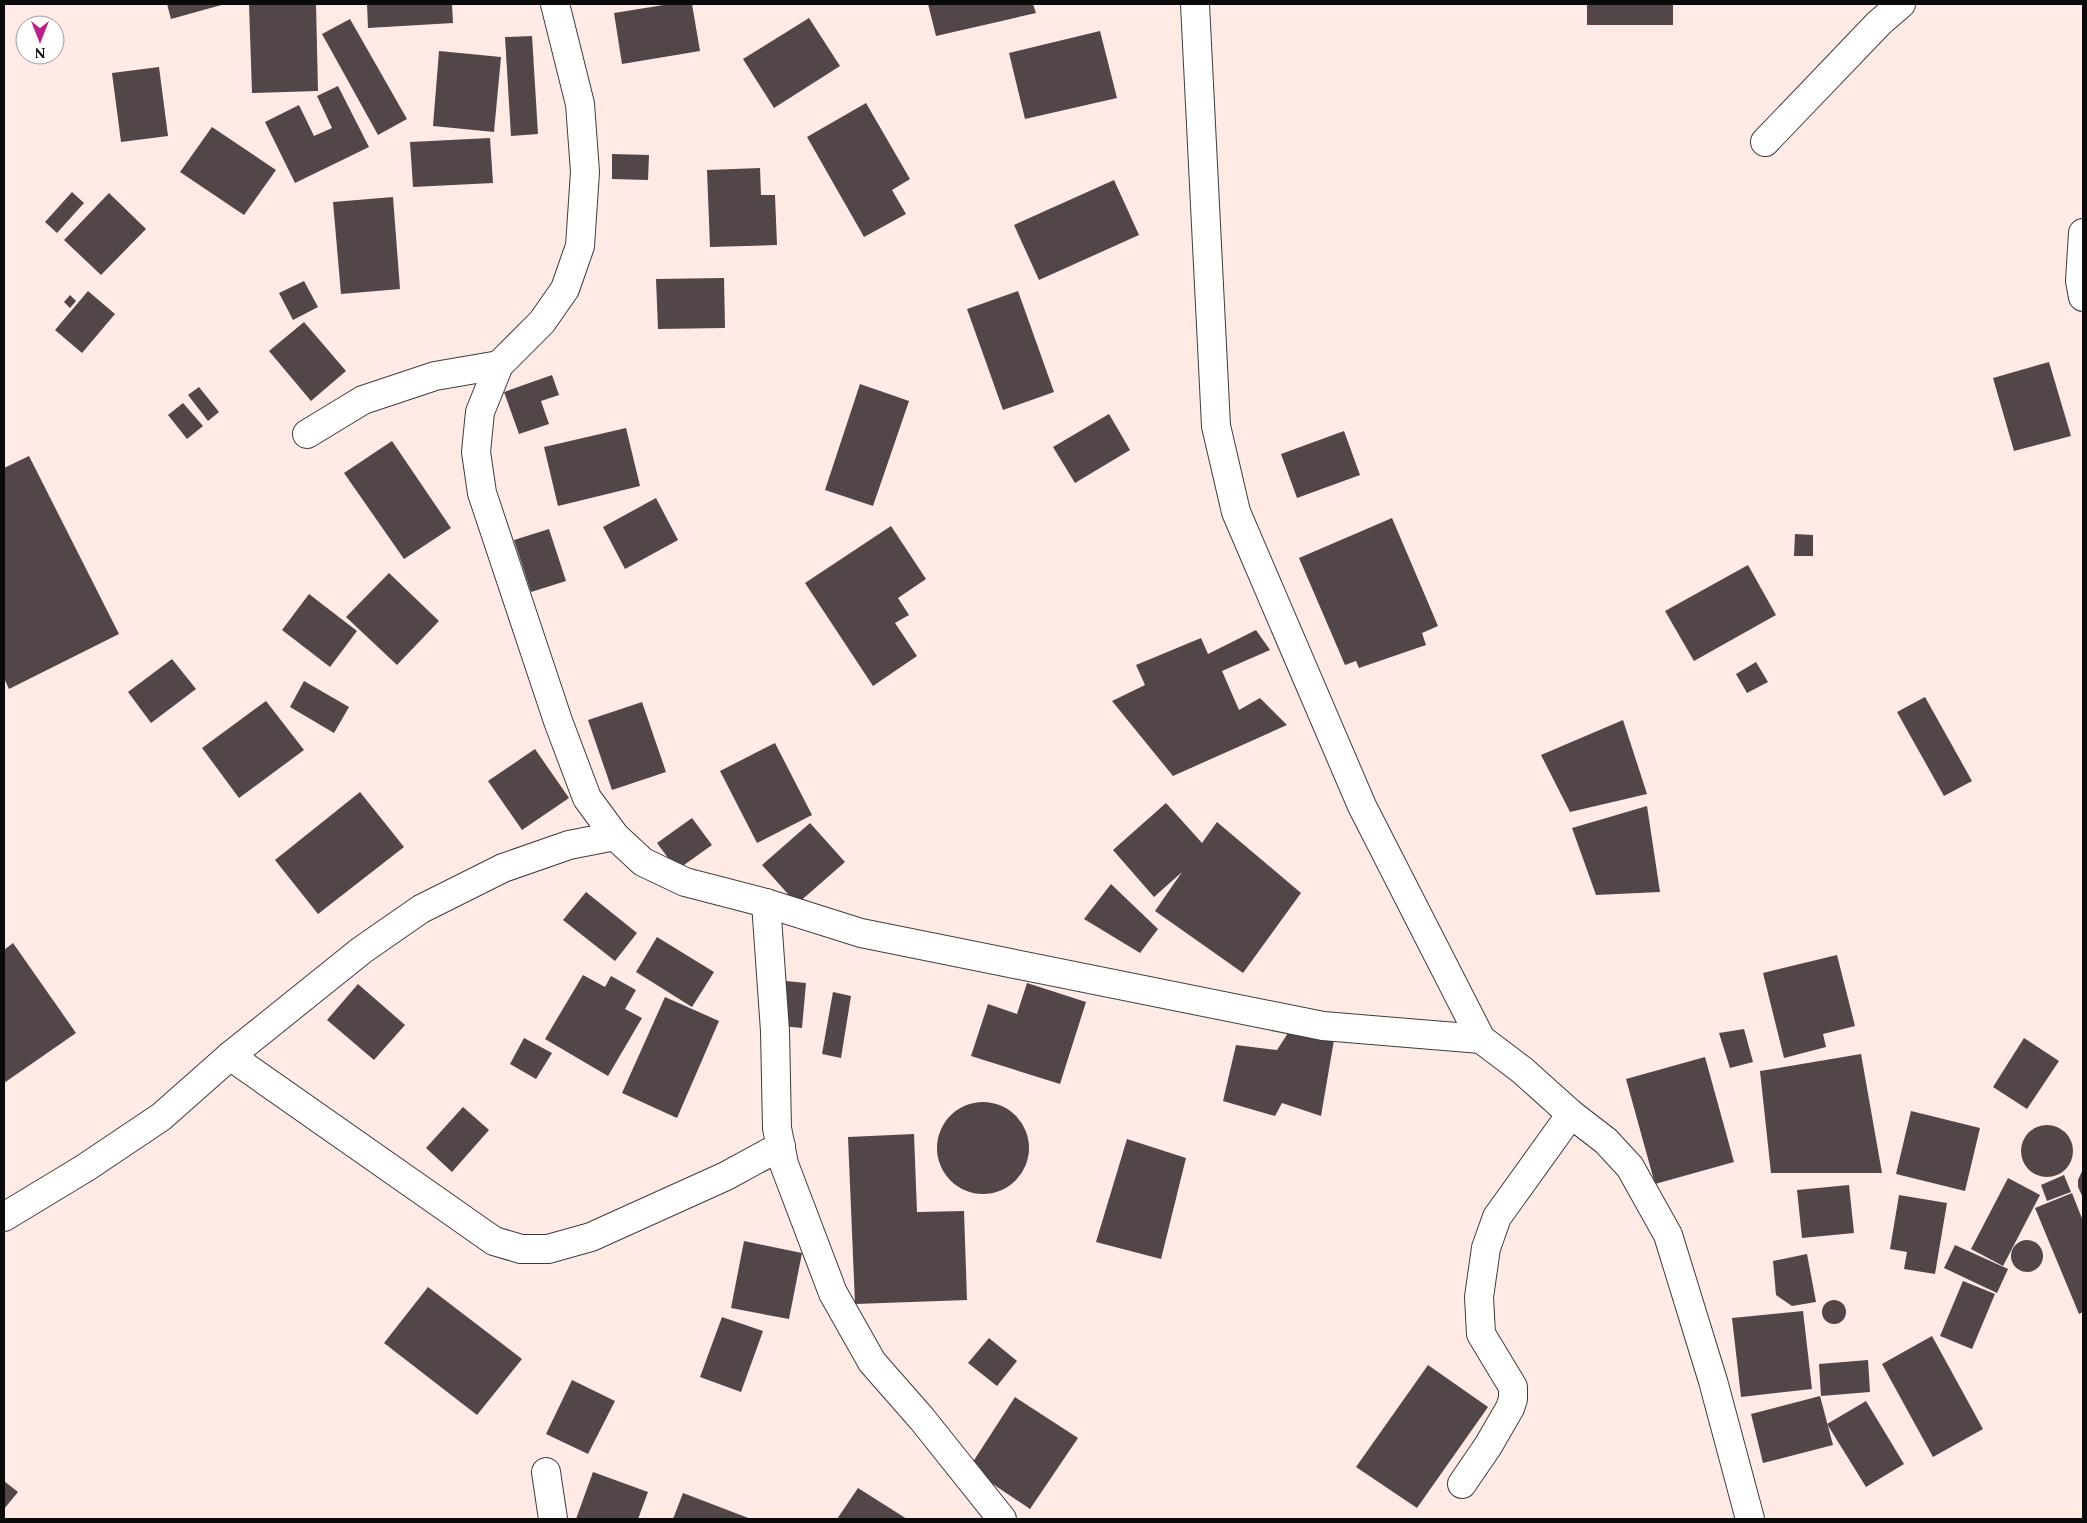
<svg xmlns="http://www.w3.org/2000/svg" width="2087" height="1523" viewBox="0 0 2087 1523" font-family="Spectral,serif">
  <rect width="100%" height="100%" fill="#ffeae6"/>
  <!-- building -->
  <g fill="#524649">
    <path d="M167,4H225L171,19Z"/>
    <path d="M249,4H316L318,91L252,93Z"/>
    <path d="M367,4H452L453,23L368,28Z"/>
    <path d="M670,4H692L700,51L622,64L614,13Z"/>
    <path d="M928,4H1033L1036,13L936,36Z"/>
    <rect x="1587" y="4" width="86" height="21"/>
    <path d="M809,18L840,66L774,108L743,59Z"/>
    <path d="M350,19L407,119L378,135L322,34Z"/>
    <path d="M1100,31L1117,98L1025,119L1009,53Z"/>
    <path d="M532,36L538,134L511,136L505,37Z"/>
    <path d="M439,51L501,57L494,132L433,126Z"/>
    <path d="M159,67L168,136L121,142L112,73Z"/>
    <path d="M338,86L369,147L295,183L265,122L299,105L314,136L332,128L317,96Z"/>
    <path d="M866,103L910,179L892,190L906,214L864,237L807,137Z"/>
    <path d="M212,127L276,170L244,215L180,172Z"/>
    <path d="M490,138L493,183L413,187L410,142Z"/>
    <path d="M612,154L649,155L648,180L612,179Z"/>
    <path d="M760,168L761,195H775L777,245L710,247L707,170Z"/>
    <path d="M1114,180L1139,235L1039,280L1014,225Z"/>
    <path d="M72,192L84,203L57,233L45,222Z"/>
    <path d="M109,193L146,229L101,275L64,240Z"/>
    <path d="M393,197L400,289L341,294L333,202Z"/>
    <path d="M724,278L725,328L658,329L656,279Z"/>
    <path d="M304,281L318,307L293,320L279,293Z"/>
    <path d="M88,291L115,314L82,353L55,330Z"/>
    <path d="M1018,291L1054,392L1003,410L967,309Z"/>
    <path d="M70,295L76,301L70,308L64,302Z"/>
    <path d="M304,322L346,371L311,401L269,351Z"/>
    <path d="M2049,362L2071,436L2014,451L1993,378Z"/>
    <path d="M552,375L559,395L541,401L549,424L519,434L504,392Z"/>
    <path d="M860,384L909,401L873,506L825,490Z"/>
    <path d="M199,387L219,412L208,421L188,395Z"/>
    <path d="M183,403L203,426L187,439L168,415Z"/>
    <path d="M1109,414L1130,450L1075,483L1053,447Z"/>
    <path d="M626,428L640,486L558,506L544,447Z"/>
    <path d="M1344,431L1360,475L1297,498L1281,454Z"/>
    <path d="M392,441L451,528L404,559L344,473Z"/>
    <path d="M29,456L119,634L9,689L4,678V468Z"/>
    <path d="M656,498L678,540L625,569L603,527Z"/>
    <path d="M1392,518L1438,626L1422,633L1426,645L1359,668L1356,661L1345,665L1299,558Z"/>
    <path d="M891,526L926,579L898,598L909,615L895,623L917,656L873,686L805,583Z"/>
    <path d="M549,529L566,581L531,592L514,540Z"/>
    <path d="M1795,534L1813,535V556H1794Z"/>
    <path d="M1748,565L1776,615L1694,661L1665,611Z"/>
    <path d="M389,573L439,621L397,665L346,617Z"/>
    <path d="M309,594L357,631L330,667L282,630Z"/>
    <path d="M1256,630L1270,650L1222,671L1239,710L1260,698L1287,725L1173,776L1112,701L1145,685L1136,665L1201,638L1208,654Z"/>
    <path d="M172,659L196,689L151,723L128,692Z"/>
    <path d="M1756,662L1768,682L1747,693L1736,674Z"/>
    <path d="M304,681L349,707L334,733L290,707Z"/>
    <path d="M1925,697L1972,781L1944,796L1897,712Z"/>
    <path d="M266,701L304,750L239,798L202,748Z"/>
    <path d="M642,702L666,772L612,790L588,720Z"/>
    <path d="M1623,720L1647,794L1570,812L1541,755Z"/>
    <path d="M775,743L812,815L757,843L720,771Z"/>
    <path d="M535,749L569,798L522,830L488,781Z"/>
    <path d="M360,792L404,847L318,914L275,860Z"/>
    <path d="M1166,803L1202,843L1217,822L1301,893L1243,973L1155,911L1182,872L1154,897L1113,850Z"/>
    <path d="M1647,806L1660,892L1596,895L1572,828Z"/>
    <path d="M692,818L712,845L677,870L657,843Z"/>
    <path d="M810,823L845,862L797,904L762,865Z"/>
    <path d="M1111,884L1158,929L1140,953L1084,919Z"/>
    <path d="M586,892L637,933L615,961L563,920Z"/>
    <path d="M657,937L714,972L692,1007L636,972Z"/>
    <path d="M13,943L76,1033L4,1083V950Z"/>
    <path d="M1837,955L1855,1026L1823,1034L1826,1047L1784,1058L1763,973Z"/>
    <path d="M583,975L605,987L611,976L636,990L625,1009L642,1018L608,1076L545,1039Z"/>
    <path d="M786,981L806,983L802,1028L782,1026Z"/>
    <path d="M1027,983L1086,1002L1060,1084L971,1056L988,1004L1017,1014Z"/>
    <path d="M358,984L405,1025L374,1060L327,1020Z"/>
    <path d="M833,992L851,996L841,1058L822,1054Z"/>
    <path d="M665,997L719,1021L677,1118L622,1093Z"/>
    <path d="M1744,1029L1753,1062L1730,1068L1719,1033Z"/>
    <path d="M1290,1030L1334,1040L1321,1116L1282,1103L1275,1116L1223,1101L1236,1045L1277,1050Z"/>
    <path d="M524,1038L552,1053L536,1079L510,1064Z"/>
    <path d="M2024,1038L2059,1061L2027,1109L1993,1087Z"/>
    <path d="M1861,1054L1882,1173H1771L1760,1071Z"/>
    <path d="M1705,1057L1734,1162L1655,1184L1626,1079Z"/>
    <circle cx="983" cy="1148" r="46"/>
    <path d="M463,1107L489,1130L452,1172L426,1148Z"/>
    <path d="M1911,1111L1980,1128L1965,1191L1896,1174Z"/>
    <circle cx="2047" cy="1151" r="26"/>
    <path d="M914,1134L917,1212L964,1211L967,1300L855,1304L848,1137Z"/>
    <path d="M1127,1139L1186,1158L1161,1259L1096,1242Z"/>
    <path d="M2083,1169V1198L2078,1187V1180Z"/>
    <path d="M2064,1175L2071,1192L2047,1201L2041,1185Z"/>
    <path d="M2008,1178L2040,1195L2003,1266L1971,1249Z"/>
    <path d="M1849,1185L1854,1233L1802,1238L1797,1190Z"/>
    <path d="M2072,1193L2083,1221V1312L2079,1314L2035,1208Z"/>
    <path d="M1899,1195L1947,1203L1935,1274L1904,1269L1907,1252L1890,1249Z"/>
    <circle cx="2027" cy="1256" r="16"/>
    <path d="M744,1241L802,1253L789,1319L731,1308Z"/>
    <path d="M1955,1245L2008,1269L1997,1293L1944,1268Z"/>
    <path d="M1807,1254L1816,1302L1792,1306L1776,1295L1773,1261Z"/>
    <path d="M1963,1281L1995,1294L1972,1349L1940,1336Z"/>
    <path d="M428,1287L522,1359L477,1415L384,1343Z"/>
    <circle cx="1834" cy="1312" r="12"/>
    <path d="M1803,1311L1812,1389L1741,1397L1732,1318Z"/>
    <path d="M722,1317L763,1331L741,1392L700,1377Z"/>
    <path d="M1932,1336L1983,1429L1933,1457L1882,1364Z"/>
    <path d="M989,1338L1017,1361L997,1386L968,1363Z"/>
    <path d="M1868,1360L1870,1392L1821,1396L1819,1364Z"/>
    <path d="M1428,1365L1488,1407L1417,1508L1356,1467Z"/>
    <path d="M572,1380L615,1401L588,1454L546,1434Z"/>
    <path d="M1820,1396L1833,1445L1763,1463L1751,1414Z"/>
    <path d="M1015,1397L1078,1438L1030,1509L969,1468Z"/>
    <path d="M1866,1401L1904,1464L1866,1487L1827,1424Z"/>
    <path d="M593,1472L648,1492L638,1519H576Z"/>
    <path d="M4,1481L18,1492L4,1509Z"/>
    <path d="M858,1488L907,1519H837Z"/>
    <path d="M683,1493L751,1519H673Z"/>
  </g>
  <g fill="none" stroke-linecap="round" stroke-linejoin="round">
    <defs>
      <g id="minor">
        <path d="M555,4L580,104L585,172L580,246L565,289L542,322L499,365L480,412L476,452L482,493L558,721L587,798L615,836L643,862L685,882L766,903L861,933L1323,1026L1481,1039"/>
        <path d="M1195,4L1216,426L1236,512L1362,806L1481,1039L1522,1070L1571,1114L1606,1141L1630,1167L1668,1235L1713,1381L1750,1519"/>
        <path d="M1765,142L1879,23L1901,4"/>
        <path d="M2083,233L2080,281L2083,297"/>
        <path d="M307,434L363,400L435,376L499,365"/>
        <path d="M766,903L775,1031L777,1128L784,1164L833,1293L872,1362L922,1419L1002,1519"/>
        <path d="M230,1056L494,1241L521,1249H548L591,1237L726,1176L781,1146"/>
        <path d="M4,1217L85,1168L161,1117L230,1056L362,950L421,909L503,868L569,845L615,836"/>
        <path d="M546,1472L553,1519"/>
        <path d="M1462,1484L1488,1446L1510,1408L1513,1399V1387L1481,1334L1479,1297L1486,1248L1497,1217L1571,1114"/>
      </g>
    </defs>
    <!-- minor casing -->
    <use href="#minor" stroke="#3d3d3d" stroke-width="30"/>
    <!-- minor -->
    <use href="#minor" stroke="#fff" stroke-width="28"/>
  </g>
  <!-- border -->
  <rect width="2087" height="1523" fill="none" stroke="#0a0a0a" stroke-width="10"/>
  <!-- north arrow -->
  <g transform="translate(40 40) rotate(180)"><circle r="24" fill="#ffffff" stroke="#9d9d9d"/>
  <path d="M0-4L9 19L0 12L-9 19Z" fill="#b7248b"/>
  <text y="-8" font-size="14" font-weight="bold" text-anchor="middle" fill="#0a0a0a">N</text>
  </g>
</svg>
